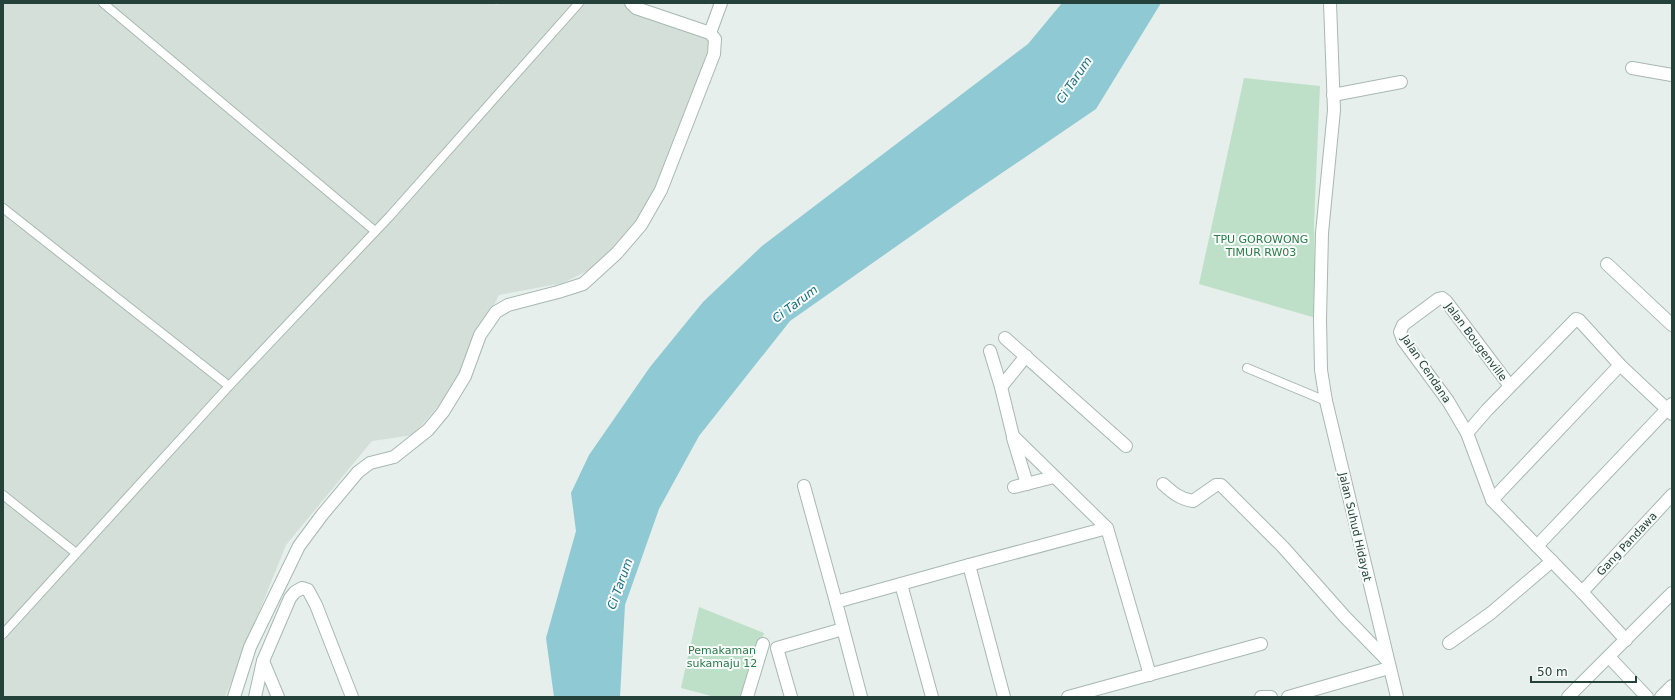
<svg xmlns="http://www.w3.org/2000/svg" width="1675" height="700" viewBox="0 0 1675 700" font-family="'DejaVu Sans',sans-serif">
  <rect width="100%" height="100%" fill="#e6efeb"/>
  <!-- built -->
  <path fill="#d4dfda" d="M3,3H491L497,5L498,3H623L720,38L646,213L597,266L563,283L499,295L452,390L413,435L372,441L286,545L225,697H3Z"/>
  <!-- green -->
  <g fill="#bfe0c8">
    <path d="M1244,78L1320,86L1314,223L1316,318L1199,284Z"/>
    <path d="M699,607L764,633L743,697H715L681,688Z"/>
  </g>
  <!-- water -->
  <path fill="#8ec9d4" d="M1062,3H1161L1096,109L968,196L790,321L699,436L659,509L625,605L620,697H554L546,638L576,531L571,493L589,455L650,367L703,302L762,246L1028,44Z"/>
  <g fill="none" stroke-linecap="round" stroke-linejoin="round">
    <defs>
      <g id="service">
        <path d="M103,3L375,231"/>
        <path d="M3,208L229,386"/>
        <path d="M1247,368L1326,401"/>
        <path d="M3,495L76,553"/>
        <path d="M3,634L229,386L390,216L579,3"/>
      </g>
      <g id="minor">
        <path d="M631,3L636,8L710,33"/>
        <path d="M1632,68L1672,75"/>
        <path d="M1333,95L1401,82"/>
        <path d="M1607,264L1672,325"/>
        <path d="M1005,338L1126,446"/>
        <path d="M990,351L1001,387L1013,436L1107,528"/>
        <path d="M1001,387L1026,356"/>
        <path d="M1467,433L1448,401L1403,340L1400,332L1403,325L1438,299L1442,298L1446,301L1510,386"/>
        <path d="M1013,438L1027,484"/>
        <path d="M1163,484C1173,493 1180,499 1193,501L1216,485H1221L1283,547L1345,617L1386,659"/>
        <path d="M804,486L836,602"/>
        <path d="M1014,487L1054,477"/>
        <path d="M1492,500L1620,365"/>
        <path d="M1537,546L1672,404"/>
        <path d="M969,565L1107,528L1150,675"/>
        <path d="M901,584L932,697"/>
        <path d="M1582,592L1672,495"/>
        <path d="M1626,640L1582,592L1492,500L1467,433L1487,410L1576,319L1579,320L1620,365L1672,414"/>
        <path d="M1449,643L1491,613L1552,561"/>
        <path d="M1609,657L1647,697"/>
        <path d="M263,661L278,697"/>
        <path d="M234,697L250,647L299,546L322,515L358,472L370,463L394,457L428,430L443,412L465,376L480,335L496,312L508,305L558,292L583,284L617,253L641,225L661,190L714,54L715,39L710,33L721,3"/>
        <path d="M255,697L263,661L290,598L295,592L302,588L308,590L316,605L352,697"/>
        <path d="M747,697L763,644"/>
        <path d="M791,697L777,648L843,629"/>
        <path d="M861,697L836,602L969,565L1004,697"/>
        <path d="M1068,697L1261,644"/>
        <path d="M1261,697H1271"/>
        <path d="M1288,697L1389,668"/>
        <path d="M1568,697L1672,593"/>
        <path d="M1661,697L1672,686"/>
      </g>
      <path id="tertiary" d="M1330,3L1334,110L1322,233L1320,319L1321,370L1326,401L1397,697"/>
    </defs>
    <!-- service casing -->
    <use href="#service" stroke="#a8b8b2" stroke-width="10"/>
    <!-- minor casing -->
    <use href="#minor" stroke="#a8b8b2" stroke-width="14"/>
    <!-- tertiary casing -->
    <use href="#tertiary" stroke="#a8b8b2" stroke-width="14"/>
    <!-- service -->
    <use href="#service" stroke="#fff" stroke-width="8"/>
    <!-- minor -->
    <use href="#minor" stroke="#fff" stroke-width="12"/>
    <!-- tertiary -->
    <use href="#tertiary" stroke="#fff" stroke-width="12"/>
  </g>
  <g text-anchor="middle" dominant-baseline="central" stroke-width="4" stroke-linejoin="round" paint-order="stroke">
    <!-- park labels -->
    <g font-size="11" fill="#2d7a4b" stroke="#f7fbf9">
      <text x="1261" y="239">TPU GOROWONG<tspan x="1261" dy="13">TIMUR RW03</tspan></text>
      <text x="722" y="650">Pemakaman<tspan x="722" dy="13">sukamaju 12</tspan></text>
    </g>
    <!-- street labels -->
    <g font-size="11" fill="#24423a" stroke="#f7fbf9">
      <text transform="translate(1476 342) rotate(53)">Jalan Bougenville</text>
      <text transform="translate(1426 369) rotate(56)">Jalan Cendana</text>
      <text transform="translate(1355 527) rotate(77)">Jalan Suhud Hidayat</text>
      <text transform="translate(1627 544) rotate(-47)">Gang Pandawa</text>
    </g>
    <!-- water labels -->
    <g font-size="12" font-style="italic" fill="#1c6f80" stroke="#f7fbf9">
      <text transform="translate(1074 80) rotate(-56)">Ci Tarum</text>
      <text transform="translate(795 304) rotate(-37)">Ci Tarum</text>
      <text transform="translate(620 584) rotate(-70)">Ci Tarum</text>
    </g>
  </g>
  <!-- border -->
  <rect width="1675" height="700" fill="none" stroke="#24423a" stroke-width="8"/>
  <!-- scale -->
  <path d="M1531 676v6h105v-6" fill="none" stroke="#24423a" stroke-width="2"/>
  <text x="1537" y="676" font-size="12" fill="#24423a" stroke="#f7fbf9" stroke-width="3" paint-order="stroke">50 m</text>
</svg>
